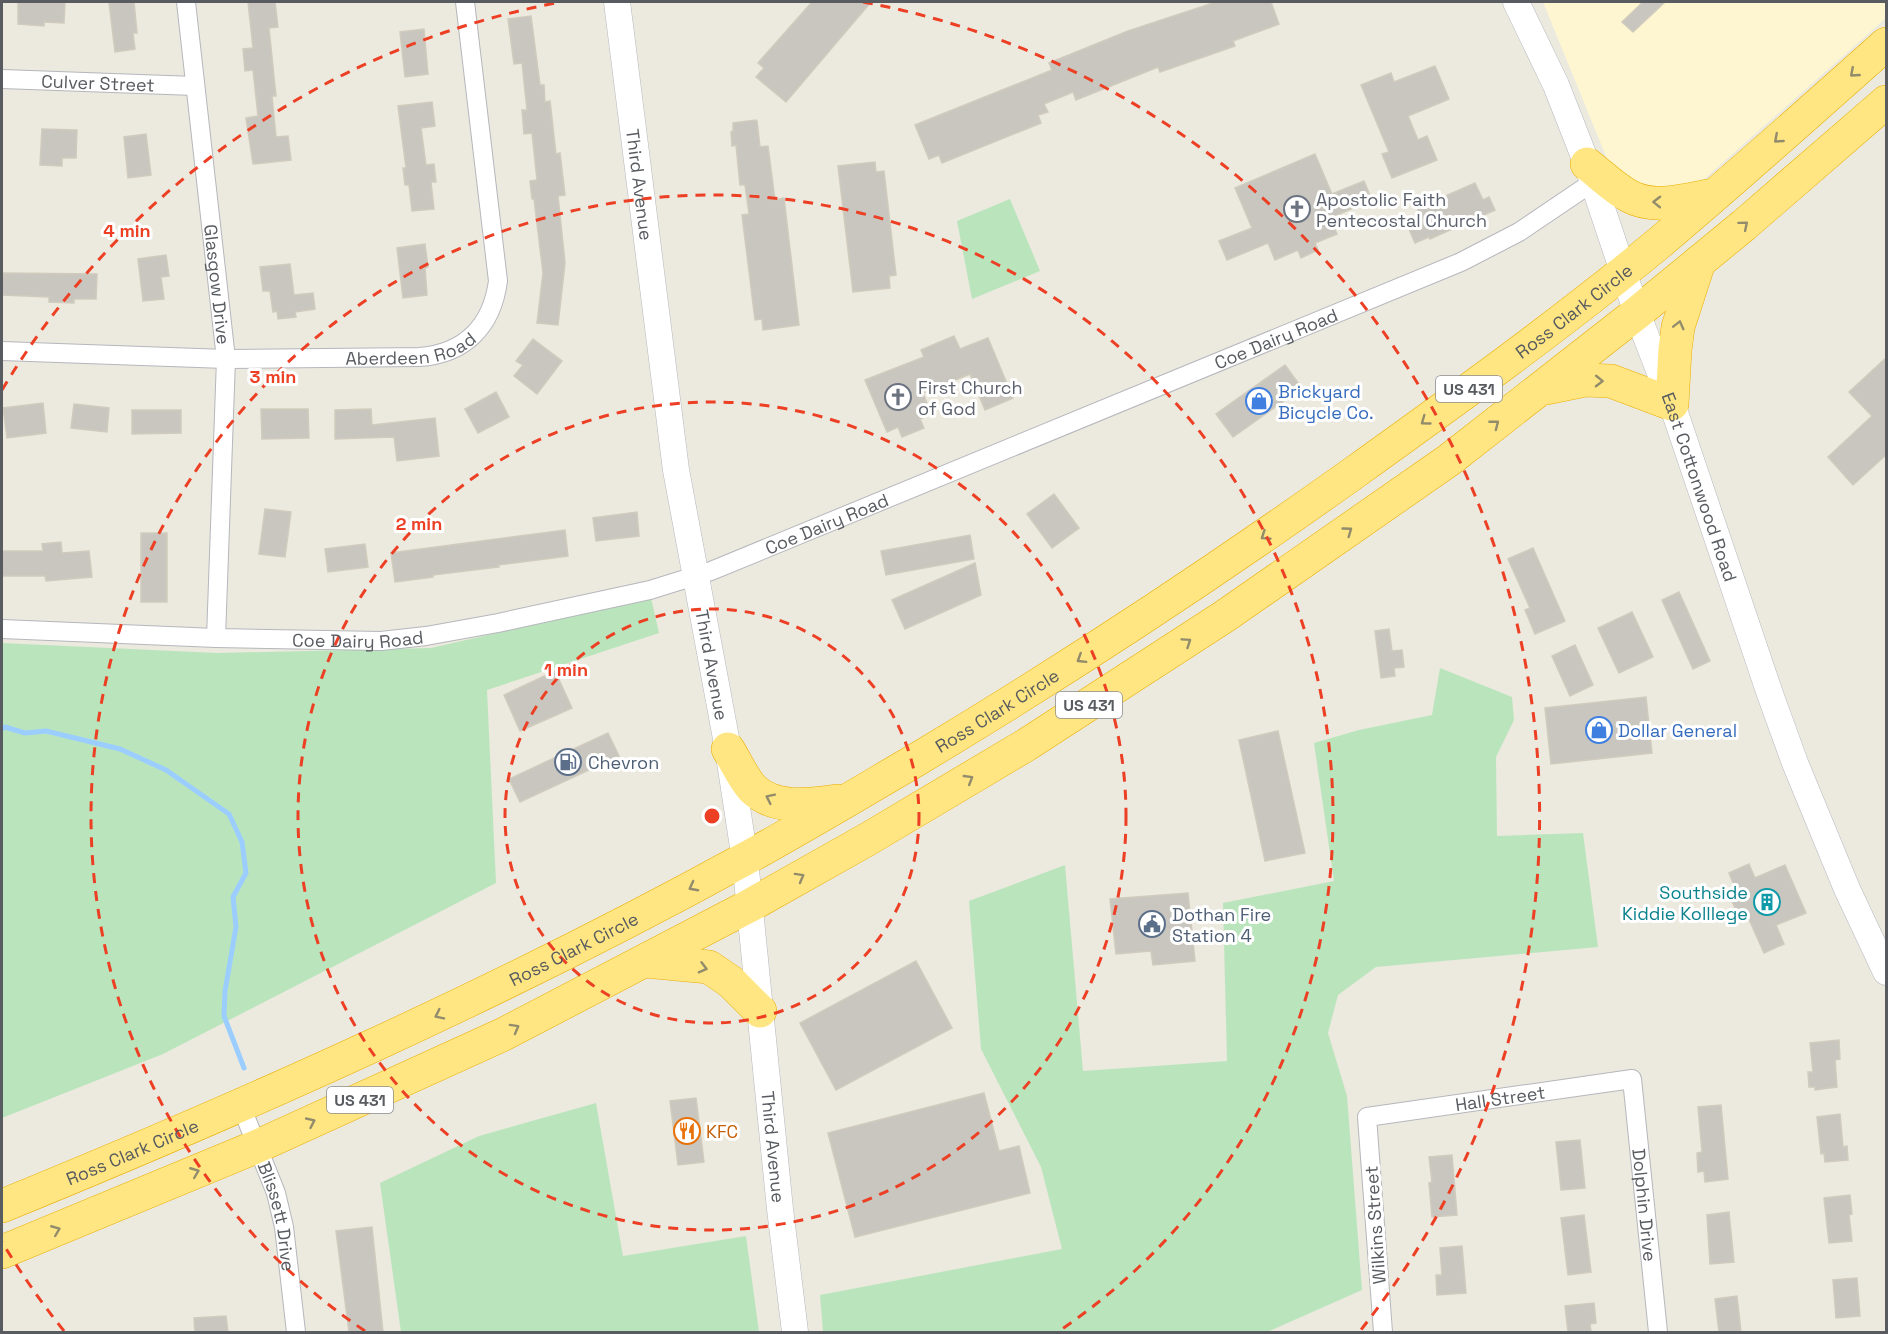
<svg xmlns="http://www.w3.org/2000/svg" width="1888" height="1334" viewBox="0 0 1888 1334" font-family="'Space Grotesk',sans-serif">
  <rect width="100%" height="100%" fill="#ece9df"/>
  <!-- commercial -->
  <path fill="#fef6d1" d="M1543,2H1886V18L1694,188L1650,192L1612,171Z"/>
  <!-- green -->
  <g fill="#bae5bc">
    <path d="M1010,199L1040,271L972,299L957,221Z"/>
    <path d="M651,598L659,633L487,690L496,883L163,1054L2,1118V643L217,653L431,648Z"/>
    <path d="M1440,668L1512,697L1514,720L1496,757L1497,836L1583,833L1598,947L1376,967L1338,995L1328,1033L1347,1096L1362,1290L1267,1332H823L820,1295L1062,1249L1041,1167L981,1049L969,901L1065,865L1083,1071L1227,1061L1223,903L1334,881L1314,743L1359,730L1432,715Z"/>
    <path d="M596,1103L623,1256L746,1236L759,1332H401L380,1183L479,1136Z"/>
  </g>
  <g fill="none" stroke-linecap="round" stroke-linejoin="round">
    <!-- stream -->
    <path stroke="#9bceff" stroke-width="5" d="M2,729L5,727L25,733L46,731L120,749L166,770L229,814L242,842L246,873L233,897L236,927L225,991L224,1016L244,1068"/>
  </g>
  <!-- building -->
  <g fill="#c8c6be" stroke="#d0cbbd" stroke-width="1.5">
    <path d="M18,2H65L64,23L44,22V26L18,24Z"/>
    <path d="M109,2H134L137,33H133L135,49L115,52Z"/>
    <path d="M248,2H275L278,27L269,28L276,96H272L276,137L288,136L291,160L253,164L246,118L258,116L253,70L245,71L243,49L253,48Z"/>
    <path d="M812,2H871L786,102L756,77L764,68L758,63Z"/>
    <path d="M1216,2H1271L1279,24L1233,41L1235,46L1160,72L1158,67L1076,100L1073,92L1044,104L1048,112L1038,115L1041,123L942,163L939,155L929,159L915,125L1052,70L1049,63L1128,31Z"/>
    <path d="M1643,2H1665L1633,32L1622,22Z"/>
    <path d="M531,16L540,85H544L545,102L550,101L556,154L560,153L565,195L558,196L565,263L558,325L537,323L543,273L534,199H532L530,181L537,180L532,133L524,134L522,110H527L522,63L514,64L508,19Z"/>
    <path d="M424,29L428,74L405,77L400,32Z"/>
    <path d="M1435,66L1449,99L1408,116L1418,140L1427,136L1437,160L1392,178L1382,154L1389,152L1361,85L1391,73L1394,82Z"/>
    <path d="M432,102L435,126L421,128L426,165L434,164L436,182H431L434,209L412,211L409,185H405L403,168H406L398,106Z"/>
    <path d="M756,120L757,121L760,147L768,146L775,200L784,198L799,325L763,330L762,319L755,320L742,215L749,214L745,185H740L736,145L732,146L731,132L733,131V123Z"/>
    <path d="M42,129L77,130L76,158H62V166L40,165Z"/>
    <path d="M146,134L151,175L128,178L124,137Z"/>
    <path d="M1315,154L1332,194L1364,181L1372,200L1330,218L1337,234L1315,243L1318,250L1301,258L1298,250L1275,260L1268,243L1227,260L1219,241L1252,228L1235,188Z"/>
    <path d="M875,162L876,172L884,171L896,275L889,276L890,288L853,292L838,166Z"/>
    <path d="M1475,183L1483,200L1489,197L1495,210L1430,239L1429,237L1415,243L1409,229L1423,223L1415,202L1429,197L1432,202Z"/>
    <path d="M425,244L428,267L425,268L427,295L403,298L397,248Z"/>
    <path d="M166,255L169,276L161,277L164,299L143,301L138,259Z"/>
    <path d="M290,264L294,295L313,293L315,309L295,312L296,317L278,319L277,311L273,312L270,291H263L260,267Z"/>
    <path d="M2,273L97,274L96,299H74V303L49,302V297L2,295Z"/>
    <path d="M954,336L960,349L988,338L1013,398L985,410L970,374L923,393L931,414L920,419L924,428L902,437L898,427L887,432L865,380L924,357L921,350Z"/>
    <path d="M533,339L562,361L537,394L514,376L523,365L516,361Z"/>
    <path d="M1887,357V454L1853,485L1828,457L1872,416L1849,392Z"/>
    <path d="M1285,365L1302,388L1233,437L1216,414Z"/>
    <path d="M496,392L509,417L478,433L465,409Z"/>
    <path d="M43,403L46,433L7,438L3,408Z"/>
    <path d="M74,404L109,408L107,432L71,428Z"/>
    <path d="M261,409H308L309,438L262,439Z"/>
    <path d="M371,409L372,425L435,418L439,456L397,461L394,437L335,439V410Z"/>
    <path d="M132,410H181V433L132,434Z"/>
    <path d="M1054,494L1079,528L1052,548L1027,514Z"/>
    <path d="M265,509L291,512L285,557L259,554Z"/>
    <path d="M637,512L639,536L596,541L593,518Z"/>
    <path d="M565,530L568,556L498,565L499,567L433,575V577L395,582L391,553Z"/>
    <rect x="141" y="533" width="26" height="69"/>
    <path d="M970,535L974,559L886,575L881,551Z"/>
    <path d="M61,542L62,553L89,551L92,577L46,581L45,576H2V551H43L42,544Z"/>
    <path d="M365,544L368,567L328,572L325,549Z"/>
    <path d="M1533,548L1565,621L1535,634L1525,610L1530,608L1508,559Z"/>
    <path d="M975,563L981,595L905,629L892,600Z"/>
    <path d="M1679,592L1710,661L1693,669L1662,600Z"/>
    <path d="M1632,612L1653,657L1619,673L1598,628Z"/>
    <path d="M1389,629L1392,651L1402,650L1404,667L1394,668L1395,676L1381,678L1375,631Z"/>
    <path d="M1575,645L1593,685L1570,696L1552,656Z"/>
    <path d="M555,671L572,708L520,731L504,695Z"/>
    <path d="M1646,697L1652,753L1551,764L1545,708Z"/>
    <path d="M1278,731L1305,853L1265,861L1239,740Z"/>
    <path d="M608,733L619,756L520,802L509,779Z"/>
    <path d="M1749,864L1755,878L1785,865L1806,913L1776,925L1784,944L1764,953L1748,917L1740,920L1728,891L1735,888L1729,873Z"/>
    <path d="M1188,893L1195,961L1153,965L1151,951L1116,954L1110,899Z"/>
    <path d="M916,961L952,1028L836,1090L800,1023Z"/>
    <path d="M1839,1040L1840,1059L1835,1060L1837,1087L1815,1090V1087H1809L1808,1072H1813L1810,1043Z"/>
    <path d="M984,1093L999,1151L1019,1146L1030,1193L855,1237L828,1133Z"/>
    <path d="M696,1098L704,1162L678,1165L670,1101Z"/>
    <path d="M1721,1105L1728,1179L1705,1182L1704,1171L1698,1172L1697,1153L1702,1152L1698,1107Z"/>
    <path d="M1840,1114L1843,1147L1847,1146L1848,1160L1825,1162L1824,1153L1821,1154L1817,1117Z"/>
    <path d="M1580,1140L1585,1188L1561,1190L1556,1142Z"/>
    <path d="M1452,1155L1457,1215L1432,1217L1429,1183L1432,1182L1429,1157Z"/>
    <path d="M1850,1195L1852,1214L1849,1215L1852,1241L1829,1243L1824,1198Z"/>
    <path d="M1729,1212L1734,1262L1710,1264L1707,1215Z"/>
    <path d="M1584,1215L1591,1272L1568,1275L1561,1218Z"/>
    <path d="M372,1227L383,1332H349L336,1231Z"/>
    <path d="M1462,1246L1466,1293L1437,1295L1436,1275H1442L1440,1248Z"/>
    <path d="M1857,1278L1860,1316L1836,1318L1833,1280Z"/>
    <path d="M1737,1296L1741,1332H1719L1715,1299Z"/>
    <path d="M1594,1303L1596,1323L1590,1324L1591,1332H1568L1565,1306Z"/>
    <path d="M226,1316L228,1332H195L194,1318Z"/>
  </g>
  <g fill="none" stroke-linecap="round" stroke-linejoin="round">
    <defs>
      <g id="street">
        <path id="s1" d="M186,2L226,359L216,638"/>
        <path id="s2" d="M2,79L195,86"/>
        <path id="s3" d="M2,351L226,359L419,357C465,354 492,326 498,281L465,2"/>
        <path id="s4" d="M2,629L216,638L381,641L426,636L498,623L650,590L711,571L1461,262L1519,232L1593,182"/>
        <path id="s5" d="M241,1106L276,1193L284,1227L296,1332"/>
        <path id="s6" d="M1383,1332L1367,1117L1632,1079L1658,1332"/>
      </g>
      <g id="secondary">
        <path id="s7" d="M617,2L676,470L728,749L745,860L780,1209L795,1332"/>
        <path id="s8" d="M1516,2L1556,85L1587,164L1637,313L1672,404L1770,694L1795,763L1847,889L1886,972"/>
      </g>
      <g id="highway">
        <path d="M1587,164C1600,174 1614,188 1629,196C1654,210 1687,200 1713,195"/>
        <path d="M1546,388L1585,380L1611,381L1672,404L1675,350L1678,327L1699,262"/>
        <path d="M728,749C735,760 744,780 753,789C775,810 809,805 837,801"/>
        <path d="M645,961L709,967L731,982L760,1011"/>
        <path id="s9" d="M2,1206C254,1103 502,992 741,861C800,829 858,794 916,760C1066,670 1212,574 1355,472C1458,398 1561,324 1659,243C1736,178 1811,111 1886,44"/>
        <path d="M2,1252L258,1146L504,1034L749,906L868,839L1026,745L1225,616L1449,460L1637,313L1744,225L1886,102"/>
      </g>
    </defs>
    <!-- street casing -->
    <use href="#street" stroke="#b5b7bc" stroke-width="20"/>
    <!-- secondary casing -->
    <use href="#secondary" stroke="#b5b8bf" stroke-width="27"/>
    <!-- highway casing -->
    <use href="#highway" stroke="#eaae00" stroke-width="34"/>
    <!-- street -->
    <use href="#street" stroke="#fff" stroke-width="18"/>
    <!-- secondary -->
    <use href="#secondary" stroke="#fff" stroke-width="26"/>
    <!-- highway -->
    <use href="#highway" stroke="#ffe682" stroke-width="33"/>
  </g>
  <!-- one-way arrows -->
  <defs><path id="oneway-chevron" d="M-2-3.5L2.5 0L-2 3.5" fill="none" stroke-width="1.6" stroke-linecap="round" stroke-linejoin="round" transform="scale(1.5)"/></defs>
  <g stroke="#928c6c">
    <use href="#oneway-chevron" transform="translate(1854 73) rotate(139)"/>
    <use href="#oneway-chevron" transform="translate(1778 139) rotate(139)"/>
    <use href="#oneway-chevron" transform="translate(1657 202) rotate(-179)"/>
    <use href="#oneway-chevron" transform="translate(1744 225) rotate(-40)"/>
    <use href="#oneway-chevron" transform="translate(1679 325) rotate(-76)"/>
    <use href="#oneway-chevron" transform="translate(1599 381) rotate(1)"/>
    <use href="#oneway-chevron" transform="translate(1425 421) rotate(144)"/>
    <use href="#oneway-chevron" transform="translate(1495 424) rotate(-38)"/>
    <use href="#oneway-chevron" transform="translate(1348 531) rotate(-36)"/>
    <use href="#oneway-chevron" transform="translate(1265 536) rotate(146)"/>
    <use href="#oneway-chevron" transform="translate(1187 642) rotate(-34)"/>
    <use href="#oneway-chevron" transform="translate(1081 659) rotate(148)"/>
    <use href="#oneway-chevron" transform="translate(969 779) rotate(-31)"/>
    <use href="#oneway-chevron" transform="translate(770 798) rotate(-154)"/>
    <use href="#oneway-chevron" transform="translate(800 877) rotate(-29)"/>
    <use href="#oneway-chevron" transform="translate(693 887) rotate(152)"/>
    <use href="#oneway-chevron" transform="translate(703 968) rotate(15)"/>
    <use href="#oneway-chevron" transform="translate(439 1015) rotate(154)"/>
    <use href="#oneway-chevron" transform="translate(515 1028) rotate(-29)"/>
    <use href="#oneway-chevron" transform="translate(311 1122) rotate(-25)"/>
    <use href="#oneway-chevron" transform="translate(195 1172) rotate(-22)"/>
    <use href="#oneway-chevron" transform="translate(56 1230) rotate(-22)"/>
  </g>
  <!-- distance rings -->
  <g fill="none" stroke="#ec3f24" stroke-width="3" stroke-dasharray="10 8">
    <circle cx="712" cy="816" r="207"/>
    <circle cx="712" cy="816" r="414"/>
    <path d="M365 1331A621 621 0 1 1 1059 1331"/>
    <path d="M64 1331A828 828 0 0 1 2 1242M2 390A828 828 0 0 1 561 2M863 2A828 828 0 0 1 1360 1331"/>
  </g>
  <!-- icons -->
  <defs>
    <symbol id="church-ring" viewBox="-11 -11 22 22"><circle r="9.5" fill="#fff" stroke="#6b7280" stroke-width="1.5"/><path d="M-1.2-6h2.4v3.5h3.3v2.4h-3.3V6h-2.4V-.1h-3.3v-2.4h3.3Z" fill="#6b7280"/></symbol>
    <symbol id="shop-ring" viewBox="-11 -11 22 22"><circle r="9.5" fill="#fff" stroke="#3f7fe0" stroke-width="1.5"/><path d="M-5-2.5h2.3a2.7 3.5 0 0 1 5.4 0H5L5.5 6h-11ZM-1.5-2.5h3a1.5 2.3 0 0 0-3 0Z" fill="#3f7fe0"/></symbol>
    <symbol id="fuel-ring" viewBox="-11 -11 22 22"><circle r="9.5" fill="#fff" stroke="#5c6f8a" stroke-width="1.5"/><path d="M-5.5-6h7V0h2V4h1.3V-2.5L3-4.5l.8-.8L6-3V5H2.5V1h-1V6h-7ZM-4.2-4.7v3.2H.2V-4.7Z" fill="#5c6f8a"/></symbol>
    <symbol id="building-ring" viewBox="-11 -11 22 22"><circle r="9.5" fill="#fff" stroke="#0f9aa8" stroke-width="1.5"/><path d="M-4-6H4V6H1V3H-1V6H-4ZM-2.5-4.3h1.7v1.8h-1.7ZM.8-4.3h1.7v1.8H.8ZM-2.5-1h1.7V.8h-1.7ZM.8-1h1.7V.8H.8Z" fill="#0f9aa8"/></symbol>
    <symbol id="civic-ring" viewBox="-11 -11 22 22"><circle r="9.5" fill="#fff" stroke="#5c6f8a" stroke-width="1.5"/><path d="M-.6-6.5H3V-4.5H.6V-3L4-1V1h2V6H-6V1h2V-1L-.6-3ZM-1.2 2.5V6h2.4V2.5Z" fill="#5c6f8a"/></symbol>
    <symbol id="restaurant-ring" viewBox="-11 -11 22 22"><circle r="9.5" fill="#fff" stroke="#e8710a" stroke-width="1.5"/><path d="M-5-6h1v4h1v-4h1v4h1v-4h1v5L-1.5 .5V6h-2V.5L-5-1ZM5-6V6H3V1.5H1.5Q1.5-4 5-6Z" fill="#e8710a"/></symbol>
  </defs>
  <g fill-rule="evenodd">
    <use href="#church-ring" x="1282" y="194" width="30" height="30"/>
    <use href="#church-ring" x="883" y="382" width="30" height="30"/>
    <use href="#shop-ring" x="1244" y="386" width="30" height="30"/>
    <use href="#shop-ring" x="1584" y="715" width="30" height="30"/>
    <use href="#fuel-ring" x="553" y="747" width="30" height="30"/>
    <use href="#building-ring" x="1752" y="887" width="30" height="30"/>
    <use href="#civic-ring" x="1137" y="909" width="30" height="30"/>
    <use href="#restaurant-ring" x="672" y="1116" width="30" height="30"/>
  </g>
  <g text-anchor="middle" dominant-baseline="central" stroke-width="6" stroke-linejoin="round" paint-order="stroke">
    <!-- shield labels -->
    <g fill="#fff" stroke="#8a8c90" stroke-width="1.5">
      <rect x="1436" y="376" width="66" height="26" rx="4.5"/>
      <rect x="1056" y="692" width="66" height="26" rx="4.5"/>
      <rect x="327" y="1087" width="66" height="26" rx="4.5"/>
    </g>
    <g font-size="16" font-weight="bold" fill="#585b60">
      <text x="1469" y="389">US 431</text>
      <text x="1089" y="705">US 431</text>
      <text x="360" y="1100">US 431</text>
    </g>
    <!-- street labels -->
    <g font-size="18" fill="#585b60" stroke="#fff">
      <text stroke="none"><textPath href="#s2" startOffset="96">Culver Street</textPath></text>
      <text stroke="none"><textPath href="#s7" startOffset="184">Third Avenue</textPath></text>
      <text stroke="none"><textPath href="#s1" startOffset="284">Glasgow Drive</textPath></text>
      <text stroke="none"><textPath href="#s9" startOffset="1815">Ross Clark Circle</textPath></text>
      <text stroke="none"><textPath href="#s4" startOffset="1328">Coe Dairy Road</textPath></text>
      <text stroke="none"><textPath href="#s3" startOffset="410">Aberdeen Road</textPath></text>
      <text stroke="none"><textPath href="#s8" startOffset="519">East Cottonwood Road</textPath></text>
      <text stroke="none"><textPath href="#s4" startOffset="842">Coe Dairy Road</textPath></text>
      <text stroke="none"><textPath href="#s4" startOffset="356">Coe Dairy Road</textPath></text>
      <text stroke="none"><textPath href="#s7" startOffset="670">Third Avenue</textPath></text>
      <text stroke="none"><textPath href="#s9" startOffset="1113">Ross Clark Circle</textPath></text>
      <text stroke="none"><textPath href="#s9" startOffset="627">Ross Clark Circle</textPath></text>
      <text stroke="none"><textPath href="#s6" startOffset="350">Hall Street</textPath></text>
      <text stroke="none"><textPath href="#s7" startOffset="1156">Third Avenue</textPath></text>
      <text stroke="none"><textPath href="#s9" startOffset="141">Ross Clark Circle</textPath></text>
      <text stroke="none"><textPath href="#s6" startOffset="610">Dolphin Drive</textPath></text>
      <text stroke="none"><textPath href="#s5" startOffset="117">Blissett Drive</textPath></text>
      <text transform="translate(1375 1225) rotate(-94)">Wilkins Street</text>
    </g>
    <!-- worship labels -->
    <g font-size="18" fill="#5b616d" stroke="#fff" text-anchor="start">
      <text x="1316" y="199">Apostolic Faith<tspan x="1316" dy="21">Pentecostal Church</tspan></text>
      <text x="918" y="387">First Church<tspan x="918" dy="21">of God</tspan></text>
    </g>
    <!-- shop labels -->
    <g font-size="18" fill="#366cbe" stroke="#fff" text-anchor="start">
      <text x="1278" y="391">Brickyard<tspan x="1278" dy="21">Bicycle Co.</tspan></text>
      <text x="1618" y="730">Dollar General</text>
    </g>
    <!-- service labels -->
    <g font-size="18" fill="#4e5e75" stroke="#fff" text-anchor="start">
      <text x="588" y="762">Chevron</text>
      <text x="1172" y="914">Dothan Fire<tspan x="1172" dy="21">Station 4</tspan></text>
    </g>
    <!-- culture labels -->
    <g font-size="18" fill="#0d838f" stroke="#fff" text-anchor="end">
      <text x="1748" y="892">Southside<tspan x="1748" dy="21">Kiddie Kolllege</tspan></text>
    </g>
    <!-- food labels -->
    <g font-size="18" fill="#c56008" stroke="#fff" text-anchor="start">
      <text x="706" y="1131">KFC</text>
    </g>
  </g>
  <circle cx="712" cy="816" r="9" fill="#ec3f24" stroke="#fff" stroke-width="3"/>
  <g font-size="18" text-anchor="middle" font-weight="bold" fill="#ec3f24" stroke="#fff" stroke-width="6" stroke-linejoin="round" paint-order="stroke">
    <text x="127" y="237">4 min</text>
    <text x="273" y="383">3 min</text>
    <text x="419" y="530">2 min</text>
    <text x="566" y="676">1 min</text>
  </g>
  <!-- border -->
  <rect width="1888" height="1334" fill="none" stroke="#585b60" stroke-width="6"/>
</svg>
